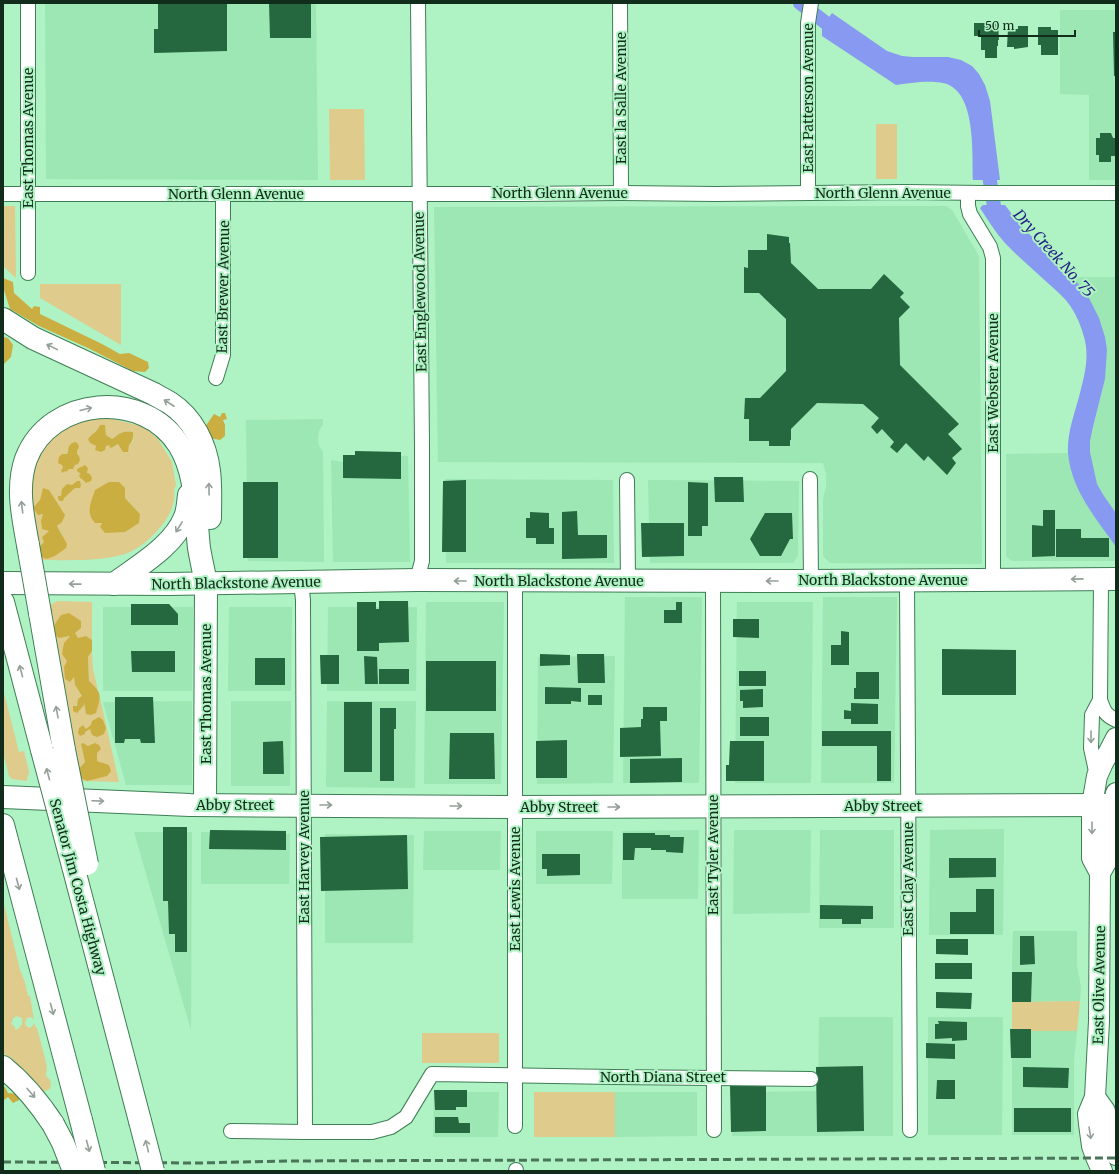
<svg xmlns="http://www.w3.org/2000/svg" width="1119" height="1174" viewBox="0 0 1119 1174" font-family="Merriweather,serif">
  <rect width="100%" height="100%" fill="#aff2c3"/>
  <!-- built -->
  <g fill="#9ce7b3">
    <path d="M45,3H316L318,180L46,179Z"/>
    <path d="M1060,10H1116V180H1089V95L1060,94Z"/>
    <path d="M946,206L952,210L979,256L982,564L830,563L823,556V498L826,487V474L823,463L438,462L434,207Z"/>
    <path d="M1073,277H1116V513L1104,496L1097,484L1093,469L1090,452V441L1105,379L1089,298Z"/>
    <path d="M323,419V424L319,431L318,439L319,446L323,452L324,562L248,561L246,420Z"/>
    <path d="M1068,453L1072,474L1082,497L1116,547V561H1012L1006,556V454Z"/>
    <path d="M361,456H408L410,562H333L331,460L343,462Z"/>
    <path d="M445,479L613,480L614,563H446Z"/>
    <path d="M648,480L799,481L798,556L793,563H650Z"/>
    <path d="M625,597H702L699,783H623Z"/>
    <path d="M823,597H897L894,783H821Z"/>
    <path d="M426,602H504L501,784H424Z"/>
    <path d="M737,602H813L811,783H735Z"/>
    <path d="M103,607H193L192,691H103Z"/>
    <path d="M229,607H292L291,691H228Z"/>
    <path d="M328,607H417L416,691H327Z"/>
    <path d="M615,656L613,783L537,784L538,657Z"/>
    <path d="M192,701V785H126L103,702Z"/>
    <path d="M231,701H291L290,786H231Z"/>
    <path d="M327,701H416L415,788L326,787Z"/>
    <path d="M1004,829L1003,935H929L930,830Z"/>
    <path d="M699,830L698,899H622V831Z"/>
    <path d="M734,830H811L810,913L733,914Z"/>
    <path d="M820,830H894V928H819Z"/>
    <path d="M424,831H501L500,870H423Z"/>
    <path d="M536,831H613L612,884H536Z"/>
    <path d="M134,832H192L191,1030Z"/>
    <path d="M201,832L290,834L289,884H201Z"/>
    <path d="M325,834L414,835L413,943H325Z"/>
    <path d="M1013,931H1077V965L1081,987L1080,1001L1012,1002V966Z"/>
    <path d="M819,1017H893V1136H732V1092L818,1091Z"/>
    <path d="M928,1017H1003L1002,1135H928Z"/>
    <path d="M1012,1031H1077L1074,1061V1135H1012Z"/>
    <path d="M434,1092H499L498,1137H433Z"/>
    <path d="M615,1092H697V1136L615,1137Z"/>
  </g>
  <!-- green -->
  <g fill="#dfcc8c" fill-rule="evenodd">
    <path d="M329,109H364L365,180H330Z"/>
    <rect x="876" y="124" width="21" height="55"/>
    <path d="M3,206H15L16,278L3,266Z"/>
    <path d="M40,284H121V345L40,298Z"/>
    <path d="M88,418H109L141,426L149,431L158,439L172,462L176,485L174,490C176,502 170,515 163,524C154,535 143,546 130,552C107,562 66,560 41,560L39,553L63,536L57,526L44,514L49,531L44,542L38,548L32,510L31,478L36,464L48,441L59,431ZM98,430L106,431V435L112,439C120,433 123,430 133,432C135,449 126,442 117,445C115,445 113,447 111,448L110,445L96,446L90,443L95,431ZM67,450L77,451V454L79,456C81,464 71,468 65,471L62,465L67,454ZM125,488V498L140,514L102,523Z"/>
    <path d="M57,601L92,602V640L86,636L78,639L75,633L64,638L70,636L67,661L74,677L75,685L82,696L73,711L84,700L86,714L96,712L100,698L119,782L80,781L79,777L87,781L93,779L101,762L97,761V753L88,746L81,744L85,762L77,771L49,606Z"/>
    <path d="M92,651L93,669L98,690L89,682L88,657Z"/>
    <path d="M3,689L19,752L24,751L29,771C29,775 27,777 27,781L12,779L9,776L3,752Z"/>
    <path d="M3,900L20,970L25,982L28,996H30L34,1020L31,1017L27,1018L25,1022L26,1026L30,1028L35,1023V1026L37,1028L47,1066L46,1076L50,1080L51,1085L50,1089L42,1092L40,1091L35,1081L30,1079L13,1065L15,1062L10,1059L12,1057H8L3,1053ZM16,1016L22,1018V1024L19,1028L15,1030V1027L11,1024L13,1019Z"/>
    <path d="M1080,1001L1077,1031H1012V1002Z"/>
    <rect x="422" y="1033" width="77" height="30"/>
    <rect x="534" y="1092" width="81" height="45"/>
  </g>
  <!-- forest -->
  <g fill="#cbae41">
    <path d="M3,278L13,282L14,293L32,309L34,306L40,307V314L102,344L120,354L129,353L148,362L149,368L145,372L133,371L88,348L39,326L10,309L3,287Z"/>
    <path d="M3,337L8,338L13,345L11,357L4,364H3Z"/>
    <path d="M222,413H225L227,419L223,420L225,425V436L220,440L210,438L205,427L214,414L220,417Z"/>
    <path d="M100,425H105L106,435L112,439C120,433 123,430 133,432C134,437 132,442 129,445L128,452H123L118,444L111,448L109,447L110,445L106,446L105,450L101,452L95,450L96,446L90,443L88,439C92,434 98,431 100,425Z"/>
    <path d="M76,442L78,444L79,447L77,451V454L79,456L80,460L78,464L75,465L73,469H69L66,472L65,471L62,473L61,470L63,468L62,465L58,463L59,457L62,454H67L69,446L72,443Z"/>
    <path d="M85,465L88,468L87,473L90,474L92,478L91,481L86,483L82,479L80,478L79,475L81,474L77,471V469Z"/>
    <path d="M77,481H80L81,485L80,488H75L64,498L63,501H60L58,499V496H61L62,489L67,484L72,485Z"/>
    <path d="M109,482H119L125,488V498L140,514L139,523L125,532L105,533L100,527L102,523H95C85,513 91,502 95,490Z"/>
    <path d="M43,488L49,490L65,515L62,522L57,526L67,544L66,548C56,555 42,568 38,548L44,542L42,537L49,531L42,529L41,521L43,514L38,515L33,508L40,500Z"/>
    <path d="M69,613L81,621V628L75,633L78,638L86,636L92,640V651L88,657L89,681C103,694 101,696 96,713L91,715L86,714L84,702V705L77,713L73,711V706H77L78,699L82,696L75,685L74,677L70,682L65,679L64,667L67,661L62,654L64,643L70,636L59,638L54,634L53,627L61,615Z"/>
    <path d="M99,717L103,720L106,728L104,734L97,737L92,735L90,729L85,732V734L80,736L78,733L79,728L83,725L86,729L91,725L92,721Z"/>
    <path d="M83,743L88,746L95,743L99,745L101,749L97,753V761L109,765L111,771L107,776L87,781L79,777L77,771L85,762L81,744Z"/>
    <path d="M3,1087H5L8,1093L18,1094L19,1100L13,1103L8,1097L3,1101Z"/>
  </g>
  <!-- water -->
  <g fill="#8799f0">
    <path d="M832,13L887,51L902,56L913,57H948L961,60L972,66L979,74L985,85L990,101L1000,180H973C972,154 976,98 949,85C937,79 909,83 896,85L822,36V27Z"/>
    <path d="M983,205H1005L1020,225L1073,277L1089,298L1099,318L1105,337L1107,350L1105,379L1093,427L1090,441V452L1097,484L1104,496L1116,513V547C1096,518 1071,490 1068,453C1067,434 1074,415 1079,397C1084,377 1090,357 1084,337C1081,326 1077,316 1071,307C1065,298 1057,291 1050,285C1035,271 1019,258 1005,243C996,233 988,220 980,208Z"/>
  </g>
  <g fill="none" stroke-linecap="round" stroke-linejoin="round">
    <!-- canal -->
    <g stroke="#8799f0" stroke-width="14">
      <path d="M800,3L839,33"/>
      <path d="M987,163L995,212L1002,221"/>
    </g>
  </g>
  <!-- building -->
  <g fill="#25673f">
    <path d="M158,3H227V51L154,53V29H158Z"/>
    <path d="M269,3H311V38H270Z"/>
    <path d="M974,23H998L999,40H998V46H997V58H985V50H981V36H974Z"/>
    <path d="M1018,26H1028V47L1014,49V47H1007L1008,29H1018Z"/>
    <path d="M1038,27H1051V30H1058V55H1041V45H1038Z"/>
    <path d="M1113,32H1116V76H1114Z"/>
    <path d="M1100,133H1111L1113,138H1116V156H1111V162H1099V155H1096V138H1100Z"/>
    <path d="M767,234L789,237V243H790L791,263L818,289H871L884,274L904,293L900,297L910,307L899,318L900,365L959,424L948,434L962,449L952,458L956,463L947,475L928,456L924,461L906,443L897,453L890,447L894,442L882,429L877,434L871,427L879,418L863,404L817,403L791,429V440H790V446H769V441H749V419H744L745,398H760L786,371V319L759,293H744V267L748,268V250H767Z"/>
    <path d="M355,451L401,452V479L343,478V455H355Z"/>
    <path d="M714,477H743L744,502H715Z"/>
    <path d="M466,480V552H442L443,481Z"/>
    <rect x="243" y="482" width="35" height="76"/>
    <path d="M688,482L708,483V526H702V536H688Z"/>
    <path d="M1043,510H1055V556L1032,557V525L1043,526Z"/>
    <path d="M577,511L578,535H607V558L562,559V512Z"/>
    <path d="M530,512L549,513V528H554V544H536V538H526V518H530Z"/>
    <path d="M765,513H792L793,539H790L781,556H760L750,539Z"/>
    <path d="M641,523H684V556L642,557Z"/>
    <path d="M1056,529H1081V538H1109V557H1056Z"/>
    <path d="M379,601H408L409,642L379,643V651H357V602H376V609H379Z"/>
    <path d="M676,602H682V623H664V610H676Z"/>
    <path d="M131,604H169L178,614V625H131Z"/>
    <path d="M733,619H759V638L733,637Z"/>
    <path d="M841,631L849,632V665H831V645H841Z"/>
    <path d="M942,649L1016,650V695H942Z"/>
    <path d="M131,651H175V672H132Z"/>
    <path d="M540,654L570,655V665L540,666Z"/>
    <path d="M577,654H604L605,683H578Z"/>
    <path d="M320,655H339V684H321Z"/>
    <path d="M364,656L377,657L378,684H365Z"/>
    <rect x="255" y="658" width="30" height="27"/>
    <rect x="426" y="661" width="70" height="50"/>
    <rect x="379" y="669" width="30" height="15"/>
    <rect x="739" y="671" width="27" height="15"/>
    <path d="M856,672H879V699H854V688H856Z"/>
    <path d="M545,687L581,688V702L571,701V704H545Z"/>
    <path d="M763,689V707L743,708V701H740V690Z"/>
    <rect x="588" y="695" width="14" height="10"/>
    <path d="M115,697H153L155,743H141L140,739H125L124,743H115Z"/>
    <rect x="344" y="702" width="28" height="70"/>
    <path d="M851,703L878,704V724H851V719H844V710L851,711Z"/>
    <path d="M643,707H667V721H660L661,756L620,757V728L641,727V719H643Z"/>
    <path d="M380,708H396V729H394V781H380Z"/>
    <rect x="740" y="717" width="29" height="19"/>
    <path d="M822,731H891V781H877V746H822Z"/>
    <path d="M450,733H494L495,779H449Z"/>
    <path d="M567,740V778H536V741Z"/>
    <path d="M283,741L284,774H263V742Z"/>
    <path d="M730,741H764V781H726V765H729Z"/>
    <path d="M682,758V782L630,783V759Z"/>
    <path d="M163,827H187V952H175V934H169L168,901H163Z"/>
    <path d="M210,830L286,831V850L209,849Z"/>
    <path d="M623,833H655V835H670V837H684L683,853L666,852V850H651V848H635L634,860H623Z"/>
    <path d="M407,835L408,889L321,891L320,837Z"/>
    <path d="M542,854H580V875L547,876V869H542Z"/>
    <path d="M949,858H996V877L949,878Z"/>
    <path d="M976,889H994V934H950V912H976Z"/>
    <path d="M820,905L873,906V919H861V924H842V919H820Z"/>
    <path d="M1020,936H1034L1035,964L1020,965Z"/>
    <path d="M936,939H968V955L936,954Z"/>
    <rect x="935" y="963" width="37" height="16"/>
    <path d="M1012,972H1032L1031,1002H1012Z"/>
    <path d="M936,992L972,993L971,1009L936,1008Z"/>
    <path d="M938,1021L967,1022V1040L952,1041V1038L935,1039V1024H939Z"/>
    <path d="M1010,1029H1031V1058H1011Z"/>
    <path d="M926,1043L955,1044V1059L926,1058Z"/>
    <path d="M863,1066L864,1131L817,1132L816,1067Z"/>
    <path d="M1023,1067L1069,1068L1068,1088L1023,1087Z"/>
    <path d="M937,1080H955V1099H936Z"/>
    <path d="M730,1086H766V1131L731,1132Z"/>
    <path d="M434,1090H467V1107H456V1110H435Z"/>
    <rect x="1014" y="1108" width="57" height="24"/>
    <path d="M435,1117H458L459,1123H470V1133H435Z"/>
  </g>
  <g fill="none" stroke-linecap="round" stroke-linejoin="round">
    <defs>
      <g id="minor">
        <path d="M620,3L621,193"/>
        <path d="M808,193V23L811,3"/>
        <path d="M968,193V206L970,214L990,247L993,258V580"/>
        <path d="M3,194H520L621,193L715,194L906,192L983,193H1116"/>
        <path d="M28,273V3"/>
        <path d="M216,378L223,355V194"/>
        <path d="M810,479L811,581"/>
        <path d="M627,480L628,581"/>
        <path d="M1101,579L1100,700C1104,711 1105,715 1116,720"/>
        <path d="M417,580L422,561V445L418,3"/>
        <path d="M713,580L714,1130"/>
        <path d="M907,580L910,1130"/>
        <path d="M515,581V1126"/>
        <path d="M301,582L303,600L305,1132"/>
        <path d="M1097,776L1091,748L1092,715L1100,700"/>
        <path d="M231,1131L305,1132H372L391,1127L406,1117L432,1074L614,1077L811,1079"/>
        <path d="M516,1170V1171"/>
      </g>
      <g id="secondary">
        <path d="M1100,873L1108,859L1111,817L1116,793"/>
        <path d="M1095,1097L1105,1111L1108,1133L1116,1155"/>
        <path d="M1102,1171L1096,1157L1092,1146L1089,1124L1088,1114L1095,1097L1099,1021L1100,873L1092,858V805L1097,776L1102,765L1116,738"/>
      </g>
      <g id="primary">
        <path d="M3,583L169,584L417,580L811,581L1116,579"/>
        <path d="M3,797L190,805L515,807L1116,805"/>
        <path d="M205,805L206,584"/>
      </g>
      <g id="motorway">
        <path d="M3,319L33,338L154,394C159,397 165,400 170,403C193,418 206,445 209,471C211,486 210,503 210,518"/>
        <path d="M28,545C23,517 16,487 26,459C50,396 144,389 179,445C198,476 195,514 199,548C201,560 204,572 206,584"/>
        <path d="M114,584C138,566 174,546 185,517C188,510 188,502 189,495"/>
        <path d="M3,602L42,750"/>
        <path d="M40,613L64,750"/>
        <path d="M3,825L81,1120"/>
        <path d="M73,866L140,1121"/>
        <path d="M3,1067C24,1084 38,1101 53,1124"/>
      </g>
    </defs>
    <!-- minor casing -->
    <use href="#minor" stroke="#3e7e55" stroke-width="16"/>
    <!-- secondary casing -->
    <use href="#secondary" stroke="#3e7e55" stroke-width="22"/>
    <!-- primary casing -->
    <use href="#primary" stroke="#3e7e55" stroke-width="24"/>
    <!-- motorway casing -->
    <use href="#motorway" stroke="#3e7e55" stroke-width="24"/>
    <!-- minor -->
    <use href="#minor" stroke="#fff" stroke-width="14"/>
    <!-- secondary -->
    <use href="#secondary" stroke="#fff" stroke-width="20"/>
    <!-- primary -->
    <use href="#primary" stroke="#fff" stroke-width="22"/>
    <!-- motorway -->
    <use href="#motorway" stroke="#fff" stroke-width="22"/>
    <!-- rail -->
    <path stroke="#4a7458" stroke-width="3" stroke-dasharray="8 4" stroke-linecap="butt" d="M3,1162L200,1163L286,1161L1116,1158"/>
    <defs>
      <g id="motorway-bridge">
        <path d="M28,545L40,613"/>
        <path d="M42,750L73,866"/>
        <path d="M64,750L87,864"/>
        <path d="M81,1120L94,1171"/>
        <path d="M140,1121L153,1171"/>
        <path d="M53,1124L63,1143L74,1171"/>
      </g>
    </defs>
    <!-- motorway-bridge casing -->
    <use href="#motorway-bridge" stroke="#3e7e55" stroke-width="24" stroke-linecap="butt"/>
    <!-- motorway-bridge -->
    <use href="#motorway-bridge" stroke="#fff" stroke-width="22"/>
  </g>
  <!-- one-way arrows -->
  <defs><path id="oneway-shaft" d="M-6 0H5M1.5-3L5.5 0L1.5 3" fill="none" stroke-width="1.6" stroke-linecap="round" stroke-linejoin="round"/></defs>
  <g stroke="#94a098">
    <use href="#oneway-shaft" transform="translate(52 347) rotate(-154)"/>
    <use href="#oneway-shaft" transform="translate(169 403) rotate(-147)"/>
    <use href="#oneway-shaft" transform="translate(86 409) rotate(-14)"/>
    <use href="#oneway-shaft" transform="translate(209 489) rotate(-91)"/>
    <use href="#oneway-shaft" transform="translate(22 507) rotate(-97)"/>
    <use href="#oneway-shaft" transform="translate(179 527) rotate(122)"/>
    <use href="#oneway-shaft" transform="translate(1077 579) rotate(179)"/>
    <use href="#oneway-shaft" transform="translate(460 581) rotate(-180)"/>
    <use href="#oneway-shaft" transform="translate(772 581) rotate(-180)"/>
    <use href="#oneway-shaft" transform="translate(75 584) rotate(-179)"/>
    <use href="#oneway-shaft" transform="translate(21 671) rotate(-105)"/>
    <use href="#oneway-shaft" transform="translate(57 712) rotate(-100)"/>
    <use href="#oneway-shaft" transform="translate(1091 737) rotate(90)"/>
    <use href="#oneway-shaft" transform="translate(48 774) rotate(-105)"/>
    <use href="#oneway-shaft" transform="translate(98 801) rotate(2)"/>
    <use href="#oneway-shaft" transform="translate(326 805)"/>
    <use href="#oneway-shaft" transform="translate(456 806)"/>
    <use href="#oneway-shaft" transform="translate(614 807)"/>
    <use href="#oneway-shaft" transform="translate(1092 828) rotate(90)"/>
    <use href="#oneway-shaft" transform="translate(18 884) rotate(75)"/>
    <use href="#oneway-shaft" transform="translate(52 1009) rotate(75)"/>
    <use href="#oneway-shaft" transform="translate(31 1093) rotate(49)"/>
    <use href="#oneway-shaft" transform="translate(1090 1133) rotate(81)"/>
    <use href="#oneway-shaft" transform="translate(88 1146) rotate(75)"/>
    <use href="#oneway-shaft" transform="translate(147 1146) rotate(-104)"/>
  </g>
  <g text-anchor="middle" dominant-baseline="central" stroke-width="4" stroke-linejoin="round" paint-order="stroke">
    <!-- street labels -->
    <g font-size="14" fill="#112c1b" stroke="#aff2c3">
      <text transform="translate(621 98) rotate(-90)">East la Salle Avenue</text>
      <text transform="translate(808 98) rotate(-90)">East Patterson Avenue</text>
      <text transform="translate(28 138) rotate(-90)">East Thomas Avenue</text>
      <text x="560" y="193">North Glenn Avenue</text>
      <text x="883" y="193">North Glenn Avenue</text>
      <text x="236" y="194">North Glenn Avenue</text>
      <text transform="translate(223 287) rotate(-89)">East Brewer Avenue</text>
      <text transform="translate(420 292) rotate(-91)">East Englewood Avenue</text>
      <text transform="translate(993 383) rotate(-90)">East Webster Avenue</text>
      <text x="883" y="580">North Blackstone Avenue</text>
      <text x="559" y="581">North Blackstone Avenue</text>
      <text transform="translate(236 583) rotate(-1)">North Blackstone Avenue</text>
      <text transform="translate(206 694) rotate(-90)">East Thomas Avenue</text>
      <text x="235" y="805">Abby Street</text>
      <text x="883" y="806">Abby Street</text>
      <text x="559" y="807">Abby Street</text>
      <text transform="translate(713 855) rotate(-90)">East Tyler Avenue</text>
      <text transform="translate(304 857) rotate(-90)">East Harvey Avenue</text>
      <text transform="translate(908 879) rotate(-90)">East Clay Avenue</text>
      <text transform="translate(78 887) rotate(75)">Senator Jim Costa Highway</text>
      <text transform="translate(515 889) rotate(-90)">East Lewis Avenue</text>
      <text transform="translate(1099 985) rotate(-89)">East Olive Avenue</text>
      <text x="663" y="1077">North Diana Street</text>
    </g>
    <!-- water labels -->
    <g font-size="15" font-style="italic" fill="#211e82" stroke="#aff2c3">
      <text transform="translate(1054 253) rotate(48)">Dry Creek No. 75</text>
    </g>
  </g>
  <!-- border -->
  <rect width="1119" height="1174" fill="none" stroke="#112c1b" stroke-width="8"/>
  <!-- scale -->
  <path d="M979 30v6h96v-6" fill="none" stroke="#112c1b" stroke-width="2"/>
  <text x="985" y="30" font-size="12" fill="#112c1b" stroke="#aff2c3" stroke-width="3" paint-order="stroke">50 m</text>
</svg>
